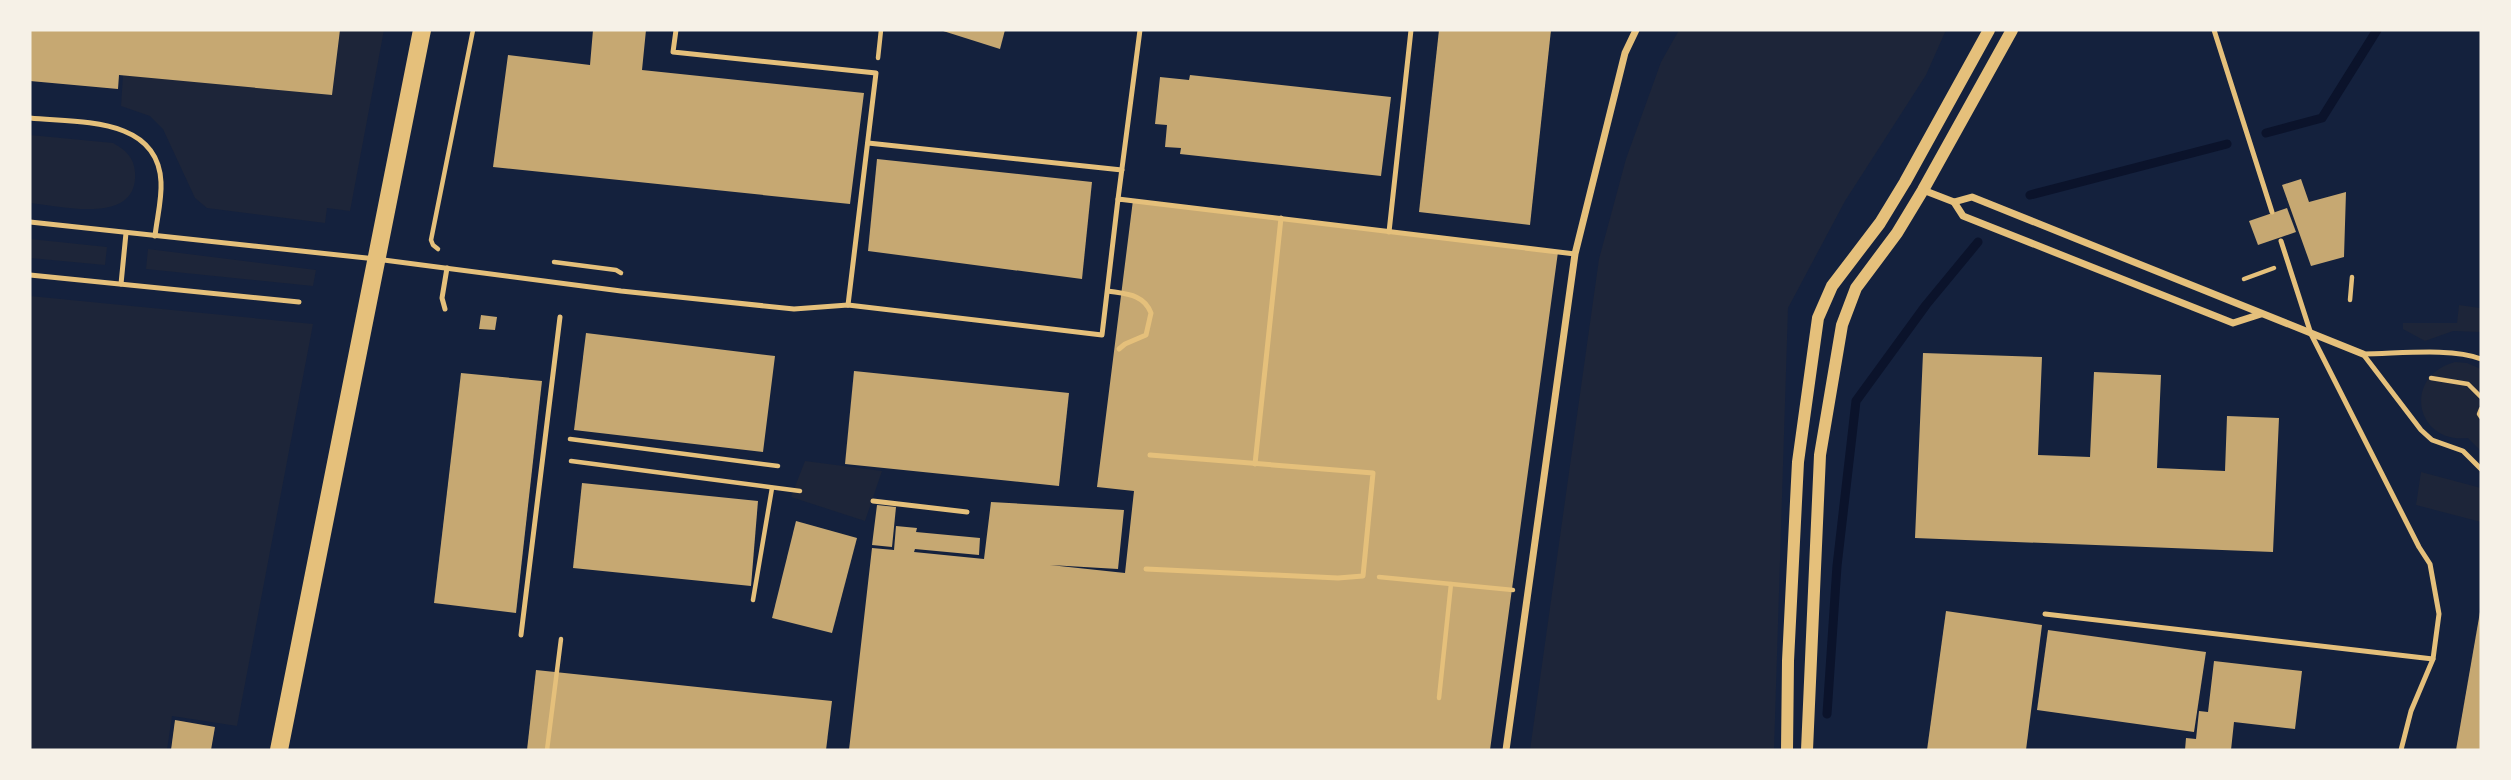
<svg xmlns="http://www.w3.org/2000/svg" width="2511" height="780" viewBox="0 0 2511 780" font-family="Arial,sans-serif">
  <rect width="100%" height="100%" fill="#14213d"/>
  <!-- green -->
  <g fill="#1d2539">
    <path d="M340,30H384L350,211L327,208L325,223L207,208L195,198L163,129L150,116L121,106L123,75L332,95Z"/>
    <path d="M1679,30H1946L1926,75L1845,201L1788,308L1774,750H1530L1599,259L1626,159L1661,62Z"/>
    <path d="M30,135L113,143C126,150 134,158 135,172C139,226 61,206 30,203Z"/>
    <path d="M30,239L107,247L105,265L30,258Z"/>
    <path d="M148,249L316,270L313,286L146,269Z"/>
    <path d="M30,296L313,324L237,726L172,716L167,750H30Z"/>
    <path d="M2481,297V332L2453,331L2425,341L2403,329V323H2457L2459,305L2480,308Z"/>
    <path d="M2455,362L2467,363L2481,369V451L2468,438C2415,444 2402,376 2455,362Z"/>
    <path d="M805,461L882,471L865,521L791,497Z"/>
    <path d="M2421,472L2481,488V522L2416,505Z"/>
  </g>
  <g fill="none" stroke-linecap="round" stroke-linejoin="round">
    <!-- stream -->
    <g stroke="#0b132b" stroke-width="9">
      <path d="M2266,133L2322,118L2377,30"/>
      <path d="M2030,195L2227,144"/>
      <path d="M1827,714L1837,566L1856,401L1926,305L1978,242"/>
    </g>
  </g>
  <!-- building -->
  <g fill="#c6a872">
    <path d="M30,30H340L332,95L119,75L118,89L30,81Z"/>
    <path d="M593,30H646L642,70L864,93L850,204L493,167L508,55L590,65Z"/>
    <path d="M940,30H1005L1000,49Z"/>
    <path d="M1439,30H1551L1530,225L1419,212Z"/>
    <path d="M1190,75L1391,97L1381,176L1180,154L1181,148L1165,147L1167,125L1155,124L1160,77L1189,80Z"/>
    <path d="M877,159L1092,182L1082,279L868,251Z"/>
    <path d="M2301,179L2309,202L2346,192L2344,257L2311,266L2282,185Z"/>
    <path d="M1133,200L1558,252L1490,750H849L872,548L894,550L896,526L917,528L916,532L980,538L979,555L915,549L914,552L984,559L991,502L1124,510L1118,569L1050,565L1125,573L1134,491L1097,487Z"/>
    <path d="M2287,208L2296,232L2258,245L2249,221Z"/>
    <path d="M481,315L497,317L495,330L479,329Z"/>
    <path d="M586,333L775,356L763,452L574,430Z"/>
    <path d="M1923,353L2042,357L2038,455L2090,457L2094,372L2161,375L2157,468L2225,471L2227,416L2279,418L2273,552L1915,538Z"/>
    <path d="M854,371L1069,393L1059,486L845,464Z"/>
    <path d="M461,373L542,381L516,613L434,603Z"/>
    <path d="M582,483L758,501L751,586L573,568Z"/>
    <path d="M877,505L896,507L892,547L872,545Z"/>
    <path d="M796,521L857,538L832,633L772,618Z"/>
    <path d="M1946,611L2042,625L2026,750H1927Z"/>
    <path d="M2480,612L2481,750H2456Z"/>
    <path d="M2048,630L2206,652L2194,732L2037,710Z"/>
    <path d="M2214,661L2302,671L2295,729L2234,722L2231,750H2185L2186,738L2196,739L2199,711L2208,712Z"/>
    <path d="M536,670L832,701L826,750H527Z"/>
    <path d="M175,720L215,727L211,750H171Z"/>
  </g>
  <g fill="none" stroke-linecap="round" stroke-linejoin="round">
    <!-- path -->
    <g stroke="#e5c07b" stroke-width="4.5">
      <path d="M878,58L881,30"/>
      <path d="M438,249L433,245L431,240L473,30"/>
      <path d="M554,262L616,270L621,273"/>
      <path d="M2244,279L2274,268"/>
      <path d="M2350,300L2352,277"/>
      <path d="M2431,378L2468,384L2481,397"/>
      <path d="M2481,409L2479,414L2481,417"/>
      <path d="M570,439L778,466"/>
      <path d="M571,461L800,491"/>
      <path d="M1379,577L1513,590"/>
      <path d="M753,600L772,488"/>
      <path d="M1439,698L1451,584"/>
      <path d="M547,750L561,639"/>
    </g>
    <!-- service -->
    <g stroke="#e5c07b" stroke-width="5">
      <path d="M676,30L673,52L876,73L848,305"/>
      <path d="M2214,30L2272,212"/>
      <path d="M30,118C77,123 158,116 161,182C162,199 157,218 155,236"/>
      <path d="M868,143L1122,170"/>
      <path d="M1118,199L1140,30"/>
      <path d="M30,222L376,259L621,291L794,309L848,305L1102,335L1118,199L1575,254"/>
      <path d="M1389,232L1411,30"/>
      <path d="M2281,241L2311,334L2419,547L2430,564L2439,614L2433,659L2411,711L2401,750"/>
      <path d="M30,275L299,302"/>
      <path d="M121,284L126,233"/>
      <path d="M1108,291C1126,294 1144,294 1151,313L1146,335L1125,344L1119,349"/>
      <path d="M445,309L442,298L447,268"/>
      <path d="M2363,354L2421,430L2432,440L2463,451L2481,469"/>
      <path d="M2363,354C2396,354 2451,347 2481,359"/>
      <path d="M1255,464L1281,218"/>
      <path d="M873,501L967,512"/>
      <path d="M1146,569L1338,578L1363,576L1373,473L1150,455"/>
      <path d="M2045,614L2433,659"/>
      <path d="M521,635L560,317"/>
    </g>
    <!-- minor -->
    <g stroke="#e5c07b" stroke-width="7">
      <path d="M1923,190L1954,202L1963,216L2233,323L2261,314"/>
      <path d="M1954,202L1972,197L2363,354"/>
      <path d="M1506,750L1575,254L1625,53L1636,30"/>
    </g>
    <!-- tertiary -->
    <g stroke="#e5c07b" stroke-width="12">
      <path d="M1787,750L1788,661L1798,462L1818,318L1832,286L1880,223L1905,182L1989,30"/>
      <path d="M1807,750L1820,455L1842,325L1856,288L1897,233L1923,190L2012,30"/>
    </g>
    <!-- primary -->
    <path stroke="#e5c07b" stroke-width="18" d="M279,750L422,30"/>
  </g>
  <!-- border -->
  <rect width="2511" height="780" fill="none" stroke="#f6f1e7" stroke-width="63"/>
</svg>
